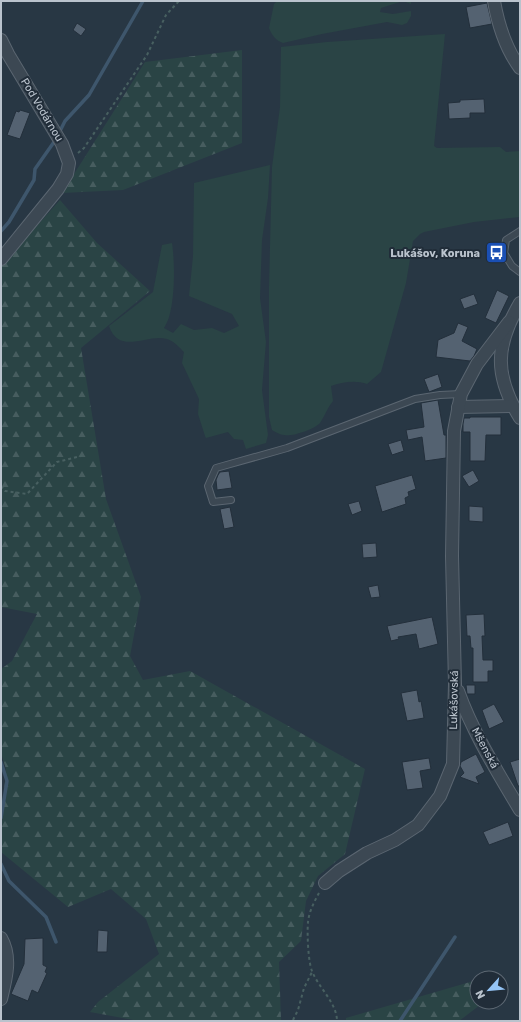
<svg xmlns="http://www.w3.org/2000/svg" width="521" height="1022" viewBox="0 0 521 1022" font-family="Rubik,sans-serif">
  <defs>
    <pattern id="forest-firs" width="22" height="20" patternUnits="userSpaceOnUse"><rect width="22" height="20" fill="#2a4445"/><path d="M5 1l3.5 6h-7zM16 11l3.5 6h-7z" fill="#475d5f"/></pattern>
  </defs>
  <rect width="100%" height="100%" fill="#283744"/>
  <!-- green -->
  <g fill="#2a4445">
    <path d="M277,1H411V4L403,1L381,8L380,12L393,14L411,11V16L407,23L402,25L387,22L322,34L283,43C275,40 272,35 269,28L274,4Z"/>
    <path d="M445,34L434,146L437,148L500,147L506,152L520,151V217L474,222L424,232L420,234L413,241L406,283L381,372L367,384C356,380 342,382 331,386L333,401C327,408 325,416 320,423C315,429 292,437 284,435C280,435 276,432 272,430L269,417V287L272,167L280,107L281,47L327,42Z"/>
    <path d="M270,165L268,198L262,240L260,298L266,342L262,390L268,435L266,443L246,449L243,440L234,439L228,432L206,438L205,436L198,414L199,399L182,363L184,352C180,348 174,341 167,339C148,333 119,356 109,326L153,292L162,245L172,243C175,263 175,298 169,317C168,321 166,324 164,328L173,333L181,324L194,330L212,328L224,333L239,326L232,314L189,296L193,256L194,183Z"/>
  </g>
  <!-- forest -->
  <g fill="url(#forest-firs)">
    <path d="M242,50V143L123,190L62,193L145,62Z"/>
    <path d="M60,200L97,243L150,291L81,348L106,499L141,597L130,656L143,680L190,671L365,769L345,854L318,876L306,901L301,941L279,962L281,1020L274,1021H139L90,1012L98,1002L159,954L146,919L111,889L68,907L1,852V829L6,769L1,753V669L12,661L37,614L1,607V266Z"/>
    <path d="M477,980V1002H484L459,1021H346V1018Z"/>
  </g>
  <g fill="none" stroke-linecap="round" stroke-linejoin="round">
    <!-- stream -->
    <g stroke="#3e566c" stroke-width="3.5">
      <path d="M60,131L65,121L89,95L143,1"/>
      <path d="M1,231L9,222L34,180L35,169L54,142"/>
      <path d="M1,762L7,781L1,818"/>
      <path d="M1,864L9,881L46,917L56,942"/>
      <path d="M400,1021L455,937"/>
    </g>
  </g>
  <!-- building -->
  <g fill="#546271" stroke="#232f3b">
    <path d="M487,3L492,24L470,28L466,7Z"/>
    <path d="M77,23L86,29L81,36L73,30Z"/>
    <path d="M484,99L485,113H470V118L449,119L448,103L460,102V100Z"/>
    <path d="M20,110L30,113L20,139L7,135L16,111L19,112Z"/>
    <path d="M497,290L509,296L496,323L485,318Z"/>
    <path d="M474,294L478,304L464,309L460,299Z"/>
    <path d="M458,323L468,327L462,341L477,349L474,356L470,361L436,357L438,340L454,333Z"/>
    <path d="M438,374L442,387L429,392L424,379Z"/>
    <path d="M438,400L444,435H446V458L425,461L422,437L408,440L406,430L424,427L421,403Z"/>
    <path d="M470,417H501V435H486L485,461H470V432H463V424L464,418H470Z"/>
    <path d="M401,440L404,451L392,455L388,444Z"/>
    <path d="M473,470L479,481L469,487L462,476Z"/>
    <path d="M229,471L232,488L217,490L216,480L218,475L220,472Z"/>
    <path d="M412,475L416,489L408,492L409,496L405,498L406,504L382,512L375,486Z"/>
    <path d="M359,501L362,511L352,515L348,504Z"/>
    <path d="M469,506L483,507V522L469,521Z"/>
    <path d="M230,507L234,527L224,529L220,509Z"/>
    <path d="M376,543L377,557L363,558L362,544Z"/>
    <path d="M378,585L380,597L371,598L368,587Z"/>
    <path d="M484,614L485,636H482L483,660H493V671H488V682H473V648H471L470,636H467L466,615Z"/>
    <path d="M432,617L438,644L419,649L416,634L398,637L399,639L391,641L387,626Z"/>
    <path d="M466,685H475V694H467Z"/>
    <path d="M417,690L419,702L421,701L424,718L407,721L401,693Z"/>
    <path d="M494,704L504,722L489,729L482,710Z"/>
    <path d="M476,754L485,772L476,777L479,784L460,777L464,773L460,766L461,762Z"/>
    <path d="M429,758L431,769L420,771L423,788L407,790L402,762Z"/>
    <path d="M520,759V786H518L510,762Z"/>
    <path d="M508,822L513,836L489,845L483,832Z"/>
    <path d="M98,930L108,931L107,952H97Z"/>
    <path d="M43,938V965L47,967L45,972L47,973L38,993L32,990L28,1001L11,994L24,964L25,939Z"/>
  </g>
  <g fill="none" stroke-linecap="round" stroke-linejoin="round">
    <defs>
      <g id="lane">
        <path d="M520,231L506,240L504,253L512,266L520,272"/>
        <path d="M231,500L213,502L208,486L216,468L287,448L415,399L440,395L461,394"/>
      </g>
      <g id="street">
        <path d="M494,1C498,24 506,49 520,68"/>
        <path d="M1,40L8,54L62,144L69,163L67,174L58,189L1,259"/>
        <path d="M520,303C495,346 494,375 520,418"/>
        <path d="M458,407L513,406"/>
        <path d="M458,691C473,733 497,771 520,810"/>
        <path d="M325,883L339,871L367,853L395,840L418,825L440,796L453,764L455,684L452,556L454,431L461,394L477,364L509,322"/>
        <path d="M1,938C12,957 6,979 1,999"/>
      </g>
    </defs>
    <!-- lane casing -->
    <use href="#lane" stroke="#5b6671" stroke-width="8"/>
    <!-- street casing -->
    <use href="#street" stroke="#5b6671" stroke-width="14"/>
    <!-- path -->
    <g stroke="#486061" stroke-width="2" stroke-dasharray="3 3" stroke-linecap="butt">
      <path d="M78,153L84,148L147,55L166,15L179,1"/>
      <path d="M1,486L5,491L27,494L57,462L85,455"/>
      <path d="M319,893C314,902 309,912 308,922C307,933 308,961 312,971C318,987 337,1003 337,1021"/>
      <path d="M293,1020L298,1010L304,988L312,972"/>
    </g>
    <!-- lane -->
    <use href="#lane" stroke="#3c4853" stroke-width="6"/>
    <!-- street -->
    <use href="#street" stroke="#3c4853" stroke-width="12"/>
  </g>
  <!-- icons -->
  <defs>
    <symbol id="bus-square" viewBox="-11 -11 22 22"><rect x="-9" y="-9" width="18" height="18" rx="4" fill="#1a4fb4" stroke="#212d39"/><path d="M-5-6H5V4H4V6H2V4H-2V6H-4V4H-5ZM-3.5-4V0h7V-4ZM-3.5 1.2v1.5H-2V1.2ZM2 1.2v1.5H3.5V1.2Z" fill="#fff"/></symbol>
  </defs>
  <g fill-rule="evenodd">
    <use href="#bus-square" x="484" y="240" width="25" height="25"/>
  </g>
  <g text-anchor="middle" dominant-baseline="central" stroke-width="4" stroke-linejoin="round" paint-order="stroke">
    <!-- street labels -->
    <g font-size="11" fill="#bac3cd" stroke="#212d39">
      <text transform="translate(42 110) rotate(59)">Pod Vodárnou</text>
      <text transform="translate(454 700) rotate(-89)">Lukášovská</text>
      <text transform="translate(485 748) rotate(62)">Mšenská</text>
    </g>
    <!-- poi labels -->
    <g font-size="11" font-weight="bold" fill="#bac3cd" stroke="#212d39" text-anchor="end">
      <text x="480" y="253">Lukášov, Koruna</text>
    </g>
  </g>
  <!-- border -->
  <rect width="521" height="1022" fill="none" stroke="#bac3cd" stroke-width="4"/>
  <!-- north arrow -->
  <g transform="translate(489 990) rotate(243)"><circle r="19" fill="#212d39" stroke="#5e6974"/>
  <path d="M0-3L7 15L0 10L-7 15Z" fill="#95c5f7"/>
  <text y="-6" font-size="11" font-weight="bold" text-anchor="middle" fill="#bac3cd">N</text>
  </g>
</svg>
